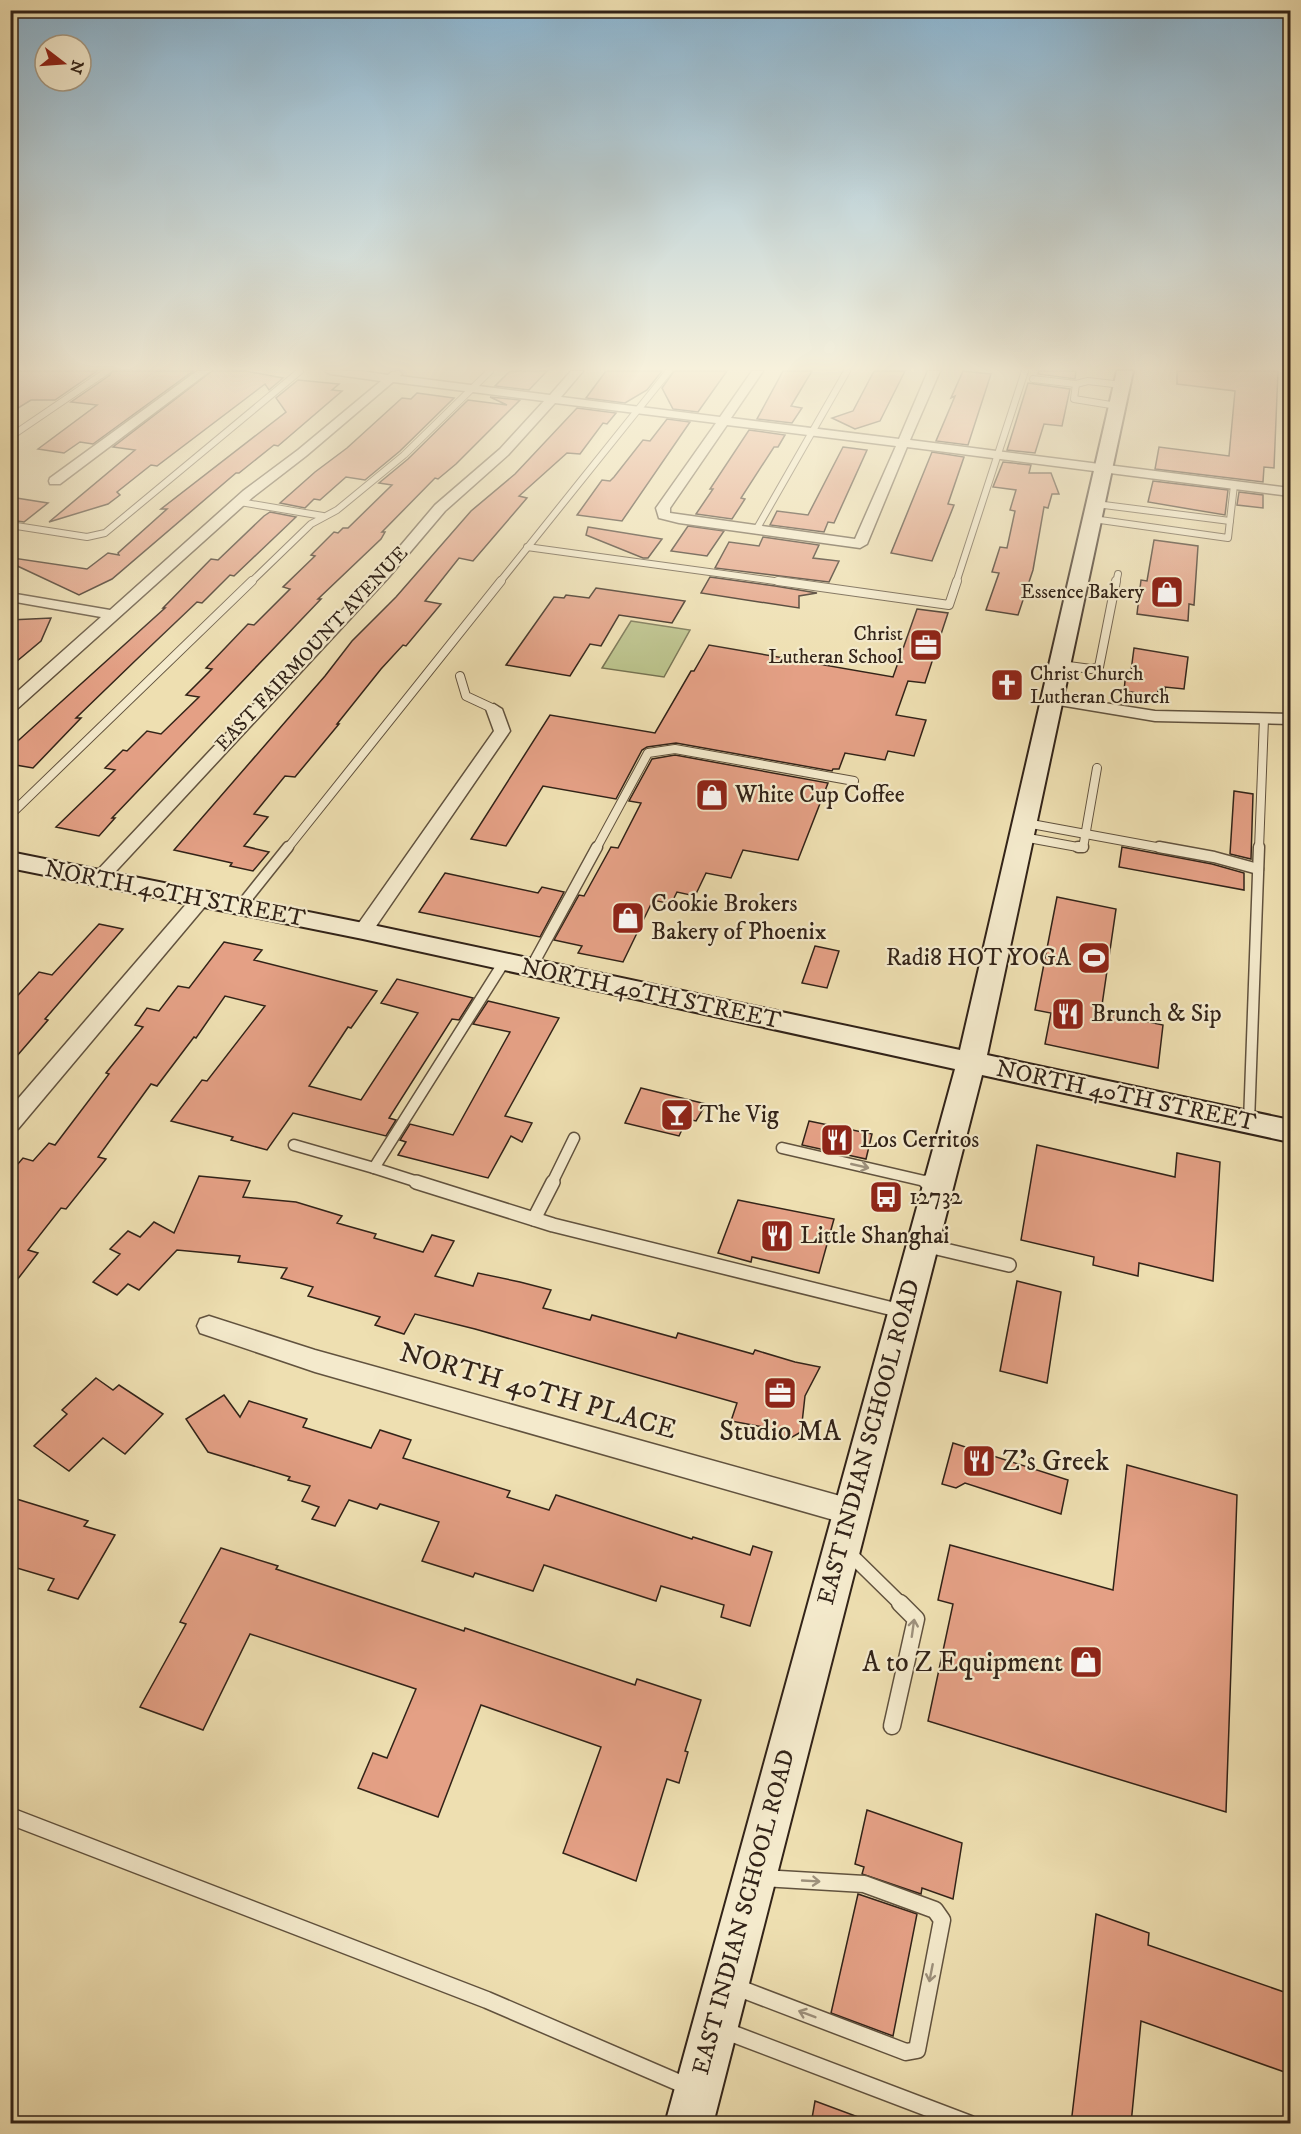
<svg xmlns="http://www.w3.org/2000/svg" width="1301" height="2134" viewBox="0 0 1301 2134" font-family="'IM FELL DW Pica',serif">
  <rect width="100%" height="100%" fill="#eedfb1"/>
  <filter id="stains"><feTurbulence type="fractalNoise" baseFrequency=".00333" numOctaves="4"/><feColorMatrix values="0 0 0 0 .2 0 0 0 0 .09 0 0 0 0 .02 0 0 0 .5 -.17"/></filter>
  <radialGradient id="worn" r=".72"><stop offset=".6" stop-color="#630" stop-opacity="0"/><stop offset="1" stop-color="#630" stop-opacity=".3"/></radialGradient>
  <!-- green -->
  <path fill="#bac18a" stroke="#767251" stroke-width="1.5" d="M631,621L690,630L664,677L602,668Z"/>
  <!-- building -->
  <g fill="#e4a085" stroke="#322318" stroke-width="1.5">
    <path d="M10,371H97L55,400H31L10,413Z"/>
    <path d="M112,371H193L93,444L80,442L64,453L38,449L97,405L71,402L110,375Z"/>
    <path d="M212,371H246L283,378L269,390L265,384L157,466L151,465L117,492L120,495L108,504L49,522L135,450L113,447Z"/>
    <path d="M510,371H547L529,390L495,386Z"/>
    <path d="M606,371H662L647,390L625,403L586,398Z"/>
    <path d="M674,371H727L698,412L673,409L662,388Z"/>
    <path d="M783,371H812L791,406L802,408L792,423L757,419Z"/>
    <path d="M874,371H905L880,421L855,429L832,418L853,411Z"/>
    <path d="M963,371L991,374L968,445L936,441L955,396L951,398Z"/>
    <path d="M1039,371H1076L1075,379L1038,374Z"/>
    <path d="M1177,371H1278L1274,468L1264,467L1263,482L1155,469L1159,447L1229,456L1235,391L1177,384Z"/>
    <path d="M298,380L339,384L332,390L342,391L278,446L274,445L239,473H236L112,579L79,595L11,563L13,558L87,569L108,553L119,555L118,553L167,509H161L286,412L276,398Z"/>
    <path d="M1028,383L1070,389L1062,426L1044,424L1035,453L1007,450Z"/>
    <path d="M417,393L454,398L400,451L365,480L346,477L320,500L314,499L305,508L280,503L315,472L347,448L402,398L411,399Z"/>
    <path d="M490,397L520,400L456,464L438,479L435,478L382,532H385L381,539L318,599H321L112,818H115L99,836L56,827L115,770L105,768L123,750L127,751L147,731L161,734L199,697L186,695L212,669L206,668L248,624L254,625L290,589L283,587L315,556L311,555L334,532L338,533L343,528H348L392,485L379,483L408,459L468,400L507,405Z"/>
    <path d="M577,408L616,413L607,424L603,423L580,454L567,453L519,496L527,498L473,561L459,558L425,601L441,604L406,646L403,645L381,669L337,724H339L295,777L285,776L254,814L268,817L244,846L269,852L253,871L230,866L232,863L174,850L325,676L352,641L396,597L471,511L515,474Z"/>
    <path d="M667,419L690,422L622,521L577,515L602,480L610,481L614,477L643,440L650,441Z"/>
    <path d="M749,430L785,435L778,447H774L741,498L745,499L732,519L696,514L713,489H710Z"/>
    <path d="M843,447L867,450L834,523L828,522L824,532L770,525L777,511L808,515Z"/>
    <path d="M932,452L964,457L948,504L954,505L932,561L891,553Z"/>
    <path d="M1003,462L1031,465L1029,473H1051L1059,494H1052L1048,508L1044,507L1033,570L1018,615L986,610L999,573L992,572L1000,547L1007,548L1015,511L1010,510L1016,490L993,487Z"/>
    <path d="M1153,481L1228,490L1225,515L1148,502Z"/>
    <path d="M1239,492L1263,495V508L1237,505Z"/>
    <path d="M10,497L48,503L24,522L10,520Z"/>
    <path d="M270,512L296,517L234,576L230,575L202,603L197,602L136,660L76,718H81L33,768L10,764V748L165,608H163L211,559L218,560L264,516Z"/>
    <path d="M688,526L724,531L707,556L671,551Z"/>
    <path d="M588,527L662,539L648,558H643L586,535Z"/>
    <path d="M763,537L819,545L813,558L839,561L829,582L715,568L729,542L759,546Z"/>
    <path d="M1154,540L1198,546L1194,605L1189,604L1188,621L1137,614L1141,580L1147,581Z"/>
    <path d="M710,577L775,586L817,593L799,596V608L701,593Z"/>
    <path d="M596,588L685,601L672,623L619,615L601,646L590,644L570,676L506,665L554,597L564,598L566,595L589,598Z"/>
    <path d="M917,609L948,613L925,683L908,681L896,715L926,720L914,756L888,751L885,760L845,753L839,769H833L832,771L676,743L647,747L642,750L616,799L543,786L506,846L471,839L550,715L655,733L691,671H694L709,645L893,677Z"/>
    <path d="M51,618L41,641L10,667V620Z"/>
    <path d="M1134,648L1188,657L1184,689L1165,687V691L1158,690L1157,696L1124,691L1126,671H1131Z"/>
    <path d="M675,755L828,783L798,860L743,850L731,878L706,873L695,896L677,892L671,904L653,900L623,962L578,953L582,946L554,940L579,895L584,896L611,847L618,848L641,803L629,801L652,759Z"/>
    <path d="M1234,791L1253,794L1251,859L1230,854Z"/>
    <path d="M1122,847L1212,864L1244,873V890L1119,867Z"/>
    <path d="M445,873L538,893L542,887L564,892L540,937L419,912Z"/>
    <path d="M1057,897L1116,909L1101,1012L1163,1025L1158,1068L1045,1044L1051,1013L1035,1010Z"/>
    <path d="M99,924L123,929L45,1019L48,1020L10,1064V1004L39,972L52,975Z"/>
    <path d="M224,942L262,950L254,960L377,991L351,1028L348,1027L309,1086L361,1100L418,1013L381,1003L397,979L473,998L459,1020L452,1019L389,1118L396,1120L386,1136L293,1113L267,1150L231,1140L233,1137L171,1121L202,1080L207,1081L265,1006L225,996L196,1038L194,1037L157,1086L151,1084L98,1157L106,1159L66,1209L61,1208L28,1250L38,1253L10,1289V1173L23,1158L33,1161L49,1143L55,1145L109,1074L106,1073L143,1027L135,1025L147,1008L159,1011L178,986L189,988Z"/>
    <path d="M815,946L839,951L827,988L802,983Z"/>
    <path d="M488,1001L559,1018L505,1116L532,1123L522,1142L511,1136L488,1178L398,1155L406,1142L400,1140L410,1124L453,1135L510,1032L473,1024Z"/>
    <path d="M641,1088L706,1104L696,1121L687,1119L679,1136L625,1123Z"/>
    <path d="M809,1121L872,1134L866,1159L802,1145Z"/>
    <path d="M1037,1145L1175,1177L1177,1153L1220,1162L1213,1281L1139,1263L1138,1276L1093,1265L1094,1257L1021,1240Z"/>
    <path d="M199,1176L250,1181L243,1197L296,1202L342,1216L337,1223L376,1234L374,1238L423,1252L432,1235L454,1241L435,1276L473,1286L478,1273L520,1282L551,1290L543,1308L590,1320L592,1315L676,1338L678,1333L753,1354L755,1350L795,1362L820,1367L805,1396L801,1432L787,1440L763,1427L731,1421L737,1403L475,1329L415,1314L404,1334L375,1325L380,1317L308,1296L313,1287L281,1278L287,1268L238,1262L240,1256L177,1250L139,1290L128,1284L117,1295L93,1282L120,1254L110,1249L128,1231L140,1237L154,1222L174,1233Z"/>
    <path d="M738,1200L834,1219L819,1273L752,1257L751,1262L718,1253Z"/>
    <path d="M1017,1281L1061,1292L1047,1383L1000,1371Z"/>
    <path d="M96,1378L113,1390L119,1385L163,1414L125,1454L103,1438L69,1471L34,1446L67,1414L62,1410Z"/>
    <path d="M224,1395L240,1417L249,1401L307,1419L303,1427L371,1448L380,1430L411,1440L403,1458L510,1491L507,1497L549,1510L556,1495L692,1539L693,1537L750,1555L753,1546L772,1552L750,1626L721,1617L724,1605L661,1586L656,1601L544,1565L533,1591L475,1573L473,1577L422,1561L439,1522L380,1504L377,1509L349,1500L335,1526L312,1519L319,1507L302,1501L310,1486L288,1480L290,1477L208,1452L186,1419Z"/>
    <path d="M953,1443L1068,1480L1061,1514L965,1483L956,1488L942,1484Z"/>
    <path d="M1127,1465L1237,1495L1226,1812L928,1721L953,1604L938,1600L950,1545L1113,1590Z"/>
    <path d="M10,1497L88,1521L84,1526L115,1535L78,1599L48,1590L54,1579L10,1566Z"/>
    <path d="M221,1548L278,1566L276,1569L464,1631L465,1628L635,1685L637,1679L701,1700L685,1751L688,1752L679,1783L667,1779L636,1881L563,1853L601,1747L481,1705L438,1817L358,1788L373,1753L387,1758L416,1689L250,1634L203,1730L140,1707L186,1624L180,1622Z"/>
    <path d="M867,1810L962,1843L953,1899L922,1888L921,1894L862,1874L864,1867L855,1864Z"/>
    <path d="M858,1894L917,1914L893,2036L831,2013Z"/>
    <path d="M1096,1914L1149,1933L1148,1945L1290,1994V2074L1141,2021L1131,2124H1071Z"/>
    <path d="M815,2101L869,2121V2124H811Z"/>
  </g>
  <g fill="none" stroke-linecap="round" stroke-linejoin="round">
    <defs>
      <g id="service-far4">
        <path d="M1033,379L1076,384L1088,381L1122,385"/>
        <path d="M1076,384L1074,399L1117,406"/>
        <path d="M10,437L107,371"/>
        <path d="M240,502L323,516"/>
        <path d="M1096,504L1230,521"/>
        <path d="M1093,519L1228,538L1234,485"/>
        <path d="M10,525L87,537L105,533L300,371"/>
        <path d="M756,530L847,371"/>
        <path d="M527,547L789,583"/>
        <path d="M250,583L311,524L337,510L404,455L490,371"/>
        <path d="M499,583L669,371"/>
        <path d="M956,583L1025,371"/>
        <path d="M1116,583L1118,574"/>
      </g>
      <g id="service-far3">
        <path d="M778,581L949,605L957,581"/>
        <path d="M1061,665L1091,669L1099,667L1116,581"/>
        <path d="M460,676L466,696L494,709"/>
        <path d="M10,815L252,581"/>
        <path d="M1026,823L1167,849"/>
        <path d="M1023,837L1083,848L1097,768"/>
        <path d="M287,849L501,581"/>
        <path d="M596,849L648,753L675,749L854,781"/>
        <path d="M1259,849L1264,719"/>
      </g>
      <g id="service-far2">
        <path d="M1078,847H1083"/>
        <path d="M1159,847L1214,857L1258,869"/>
        <path d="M240,907L288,847"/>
        <path d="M531,968L597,847"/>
        <path d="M1249,1122L1259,847"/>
        <path d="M294,1145L374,1168L504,962"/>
        <path d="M782,1148L933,1183"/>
        <path d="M374,1168L421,1183"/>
        <path d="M552,1183L574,1138"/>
      </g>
      <g id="service-far1">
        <path d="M416,1182L553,1225L901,1311"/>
        <path d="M926,1182L937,1184"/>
        <path d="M534,1219L553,1182"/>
        <path d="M924,1245L1009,1265"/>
        <path d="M849,1553L901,1604"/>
      </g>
      <g id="service">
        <path d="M892,1726L916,1619L900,1603"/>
        <path d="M10,1816L487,2000L689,2087"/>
        <path d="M736,1987L906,2052L917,2050L942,1920L935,1910L864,1884L762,1878"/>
        <path d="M723,2030L970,2124"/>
      </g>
      <g id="minor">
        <path d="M197,371H210L60,484H50L49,481L50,478Z"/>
        <path d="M325,371H360L388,375L392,372L399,371L402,374L400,376L550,395L571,371H583L561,397L720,417L752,371H763L731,418L899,439L928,371H940L910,440L1290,488V496L907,447L867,544L860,548L679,523L659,518L656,508L716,423L555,403L508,455L445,511L389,577L105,883H93L90,879L93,875L379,571L435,505L500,449L544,401L393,382L306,456L253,497L16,710L10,712V698L101,617L10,601V593L110,610L243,491L298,450L381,381L330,374ZM727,425L896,446L855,539L670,513V508Z"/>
        <path d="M1053,695L1155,711L1290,714V724L1155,721L1047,703L1045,700L1047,697Z"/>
        <path d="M494,704L502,709L510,731L370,935L363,937L356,935L353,931L356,927L494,731L486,709Z"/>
        <path d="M201,893L208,895L210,899L208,903L18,1129L10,1131V1108L194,895Z"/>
        <path d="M209,1316L315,1350L851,1499L861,1503L865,1512L861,1521L851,1525L315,1372L200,1333L197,1326L200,1319Z"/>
      </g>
      <path id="secondary" d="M1117,371H1133L987,1055L1290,1120V1142L982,1075L713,2124H665L955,1069L363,939L10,868V852L363,923L960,1050Z"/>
    </defs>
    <!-- service-far4 casing -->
    <use href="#service-far4" stroke="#61523e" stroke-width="8"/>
    <!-- service-far3 casing -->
    <use href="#service-far3" stroke="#61523e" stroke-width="10"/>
    <!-- service-far2 casing -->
    <use href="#service-far2" stroke="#61523e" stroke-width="13"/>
    <!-- service-far1 casing -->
    <use href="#service-far1" stroke="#61523e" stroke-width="16"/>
    <!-- service casing -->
    <use href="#service" stroke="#61523e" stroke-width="19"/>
    <!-- minor casing -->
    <use href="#minor" stroke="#61523e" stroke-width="3"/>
    <!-- secondary casing -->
    <use href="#secondary" stroke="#322318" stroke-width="4"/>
    <!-- service-far4 -->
    <use href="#service-far4" stroke="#f4eacc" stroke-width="6"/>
    <!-- service-far3 -->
    <use href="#service-far3" stroke="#f4eacc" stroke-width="8"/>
    <!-- service-far2 -->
    <use href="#service-far2" stroke="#f4eacc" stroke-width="10"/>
    <!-- service-far1 -->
    <use href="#service-far1" stroke="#f4eacc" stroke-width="13"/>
    <!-- service -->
    <use href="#service" stroke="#f4eacc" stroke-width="16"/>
    <!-- minor -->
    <use href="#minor" fill="#f4eacc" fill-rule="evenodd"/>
    <!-- secondary -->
    <use href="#secondary" fill="#f4eacc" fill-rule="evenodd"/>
  </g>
  <!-- one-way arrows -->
  <defs><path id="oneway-shaft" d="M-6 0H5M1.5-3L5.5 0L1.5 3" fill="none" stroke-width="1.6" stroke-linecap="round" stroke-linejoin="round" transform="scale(1.5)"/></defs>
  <g stroke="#9d907b">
    <use href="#oneway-shaft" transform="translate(860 1166) rotate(13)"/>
    <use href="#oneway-shaft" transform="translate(913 1628) rotate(-82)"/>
    <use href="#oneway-shaft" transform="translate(811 1881) rotate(3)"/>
    <use href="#oneway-shaft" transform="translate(931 1973) rotate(101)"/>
    <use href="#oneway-shaft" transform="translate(807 2014) rotate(-159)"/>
  </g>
  <!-- sky -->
  <linearGradient id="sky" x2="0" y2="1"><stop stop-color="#8ab6d4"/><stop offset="0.55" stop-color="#f7f1dc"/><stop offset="1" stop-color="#f7f1dc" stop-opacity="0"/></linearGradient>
  <rect width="1301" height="670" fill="url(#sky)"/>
  <!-- icons -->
  <defs>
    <symbol id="shop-square" viewBox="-11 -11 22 22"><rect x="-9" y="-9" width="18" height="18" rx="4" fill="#8f2418" stroke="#f4eacc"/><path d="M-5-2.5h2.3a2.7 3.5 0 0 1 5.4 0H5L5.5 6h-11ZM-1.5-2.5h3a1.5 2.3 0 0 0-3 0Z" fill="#fff"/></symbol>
    <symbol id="office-square" viewBox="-11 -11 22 22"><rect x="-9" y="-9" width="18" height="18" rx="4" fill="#8f2418" stroke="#f4eacc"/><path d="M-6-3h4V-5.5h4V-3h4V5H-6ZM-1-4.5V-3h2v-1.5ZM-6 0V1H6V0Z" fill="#fff"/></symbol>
    <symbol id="church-square" viewBox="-11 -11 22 22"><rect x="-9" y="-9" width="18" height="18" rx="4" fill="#8f2418" stroke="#f4eacc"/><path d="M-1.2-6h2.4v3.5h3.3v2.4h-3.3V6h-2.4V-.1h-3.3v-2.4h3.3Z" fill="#fff"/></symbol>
    <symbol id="stadium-square" viewBox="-11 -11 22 22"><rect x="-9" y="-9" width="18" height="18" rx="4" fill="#8f2418" stroke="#f4eacc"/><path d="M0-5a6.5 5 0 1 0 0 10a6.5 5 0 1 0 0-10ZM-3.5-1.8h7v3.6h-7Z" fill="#fff"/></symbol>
    <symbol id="restaurant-square" viewBox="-11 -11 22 22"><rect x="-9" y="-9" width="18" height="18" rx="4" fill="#8f2418" stroke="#f4eacc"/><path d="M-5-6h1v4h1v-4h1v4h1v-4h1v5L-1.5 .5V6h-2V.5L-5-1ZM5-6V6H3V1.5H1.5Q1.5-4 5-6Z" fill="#fff"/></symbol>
    <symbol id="bar-square" viewBox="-11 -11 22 22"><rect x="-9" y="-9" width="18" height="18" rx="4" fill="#8f2418" stroke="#f4eacc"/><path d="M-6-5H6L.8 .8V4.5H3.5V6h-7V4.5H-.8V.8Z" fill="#fff"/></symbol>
    <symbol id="bus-square" viewBox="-11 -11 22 22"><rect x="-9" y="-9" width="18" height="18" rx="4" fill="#8f2418" stroke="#f4eacc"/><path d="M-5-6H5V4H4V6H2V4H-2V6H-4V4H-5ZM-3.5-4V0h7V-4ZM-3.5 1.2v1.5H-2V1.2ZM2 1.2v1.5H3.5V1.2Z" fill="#fff"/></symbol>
  </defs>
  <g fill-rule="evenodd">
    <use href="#shop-square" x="1148" y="573" width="38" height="38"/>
    <use href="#office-square" x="907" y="626" width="38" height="38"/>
    <use href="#church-square" x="988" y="666" width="38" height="38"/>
    <use href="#shop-square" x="693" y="776" width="38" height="38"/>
    <use href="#shop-square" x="609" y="899" width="38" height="38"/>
    <use href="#stadium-square" x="1075" y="939" width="38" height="38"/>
    <use href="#restaurant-square" x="1049" y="995" width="38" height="38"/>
    <use href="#bar-square" x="658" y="1096" width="38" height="38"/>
    <use href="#restaurant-square" x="818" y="1121" width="38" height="38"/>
    <use href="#bus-square" x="867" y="1178" width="38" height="38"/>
    <use href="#restaurant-square" x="758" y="1217" width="38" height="38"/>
    <use href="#office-square" x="761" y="1374" width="38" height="38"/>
    <use href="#restaurant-square" x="960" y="1442" width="38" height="38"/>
    <use href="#shop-square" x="1067" y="1643" width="38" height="38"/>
  </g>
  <g text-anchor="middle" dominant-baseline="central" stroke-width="4.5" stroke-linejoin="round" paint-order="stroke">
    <!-- far-poi labels -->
    <g font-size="20" fill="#322318" stroke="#f4eacc" text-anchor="end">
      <text x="1144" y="592">Essence Bakery</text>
      <text x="903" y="634">Christ<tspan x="903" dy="23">Lutheran School</tspan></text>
      <text x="1030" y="674" text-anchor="start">Christ Church<tspan x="1030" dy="23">Lutheran Church</tspan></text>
    </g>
    <!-- far-street labels -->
    <g font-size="20" fill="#322318" stroke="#f4eacc">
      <text transform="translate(312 649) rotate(-47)">EAST FAIRMOUNT AVENUE</text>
    </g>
    <!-- poi labels -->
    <g font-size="24" fill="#322318" stroke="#f4eacc" text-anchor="start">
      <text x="735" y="795">White Cup Coffee</text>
      <text x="651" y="904">Cookie Brokers<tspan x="651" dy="28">Bakery of Phoenix</tspan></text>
      <text x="1071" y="958" text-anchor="end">Radi8 HOT YOGA</text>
      <text x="1091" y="1014">Brunch &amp; Sip</text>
      <text x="700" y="1115">The Vig</text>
      <text x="860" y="1140">Los Cerritos</text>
      <text x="909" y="1197">12732</text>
      <text x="800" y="1236">Little Shanghai</text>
    </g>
    <!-- street labels -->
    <g font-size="24" fill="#322318" stroke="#f4eacc">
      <text transform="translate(175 894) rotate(11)">NORTH 40TH STREET</text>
      <text transform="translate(651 994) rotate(12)">NORTH 40TH STREET</text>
      <text transform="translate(1126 1096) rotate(12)">NORTH 40TH STREET</text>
      <text transform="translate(869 1442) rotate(-75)">EAST INDIAN SCHOOL ROAD</text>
      <text transform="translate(744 1912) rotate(-75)">EAST INDIAN SCHOOL ROAD</text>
    </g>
    <!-- near-street labels -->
    <g font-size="28" fill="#322318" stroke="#f4eacc">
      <text transform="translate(538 1391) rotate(16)">NORTH 40TH PLACE</text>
    </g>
    <!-- near-poi labels -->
    <g font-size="28" fill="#322318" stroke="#f4eacc">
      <text x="780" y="1431">Studio MA</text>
      <text x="1002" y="1461" text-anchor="start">Z's Greek</text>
      <text x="1063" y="1662" text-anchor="end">A to Z Equipment</text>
    </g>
  </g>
  <!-- margin -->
  <rect width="1301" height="2134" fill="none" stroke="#eedfb1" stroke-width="36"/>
  <rect x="12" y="12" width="1277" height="2110" fill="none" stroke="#322318" stroke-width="3"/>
  <rect x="18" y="18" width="1265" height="2098" fill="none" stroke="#322318" stroke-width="1.5"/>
  <!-- north arrow -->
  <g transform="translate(63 63) rotate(107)"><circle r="28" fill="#f4eacc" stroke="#a69a84" stroke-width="1.5"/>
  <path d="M0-4.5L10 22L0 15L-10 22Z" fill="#8f2418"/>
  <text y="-9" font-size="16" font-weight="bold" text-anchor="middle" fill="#322318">N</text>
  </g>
  <rect width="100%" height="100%" filter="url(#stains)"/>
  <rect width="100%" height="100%" fill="url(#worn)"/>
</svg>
